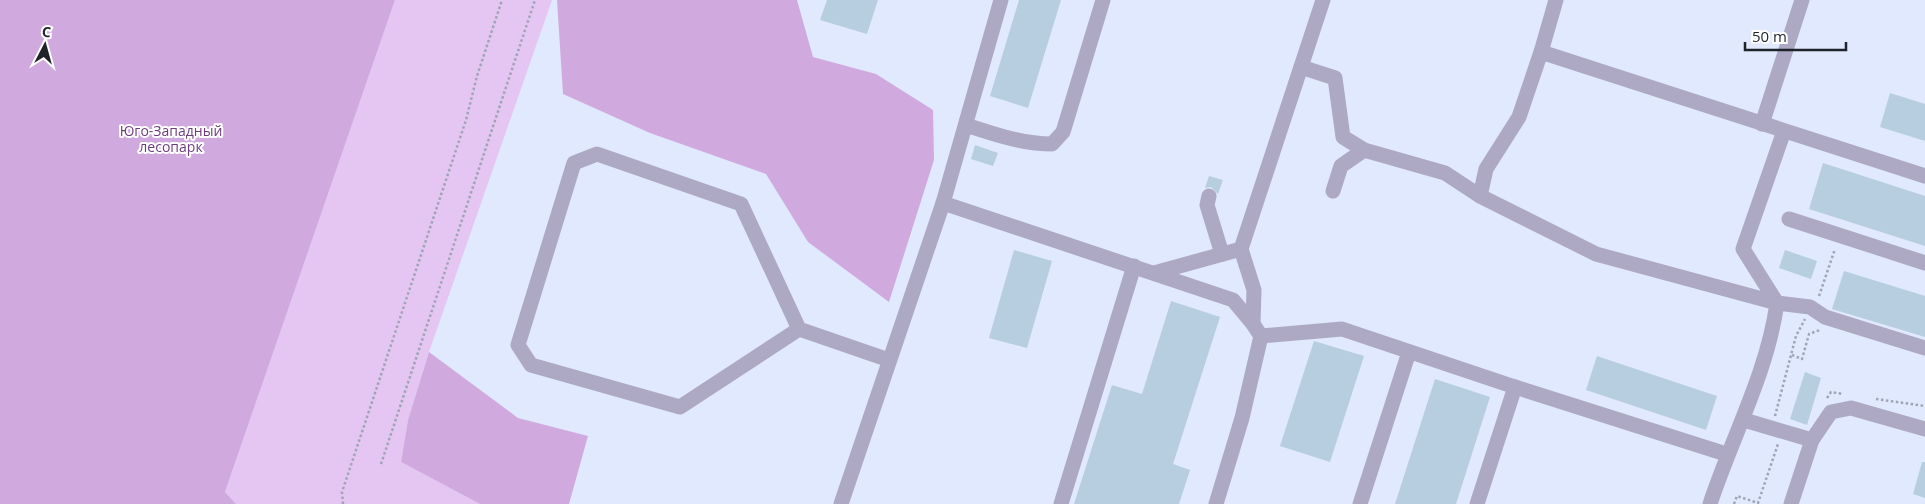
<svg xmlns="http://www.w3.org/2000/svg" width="1925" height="504" viewBox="0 0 1925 504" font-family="'Open Sans',sans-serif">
  <rect width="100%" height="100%" fill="#e0e9fd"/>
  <!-- green -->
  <path fill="#e5c5f2" d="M395,0H552L429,352L408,420L401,462L480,504H236L225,492Z"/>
  <!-- forest -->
  <g fill="#d0aadf">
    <path d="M0,0H395L225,492L236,504H0Z"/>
    <path d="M557,0H797L813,57L876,74L933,110L934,160L889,302L808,242L766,174L650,133L563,94Z"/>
    <path d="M429,352L518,418L588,436L569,504H480L401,462L408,420Z"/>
  </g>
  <!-- building -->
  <g fill="#b7cee0">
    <path d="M827,0H878L867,34L820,20Z"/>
    <path d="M1019,0H1061L1028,108L990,96Z"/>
    <path d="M1890,93L1925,104V141L1880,127Z"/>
    <path d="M975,145L998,153L993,166L971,159Z"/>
    <path d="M1823,163L1925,196V246L1809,209Z"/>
    <path d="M1209,176L1223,180L1218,194L1211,187L1205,188Z"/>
    <path d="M1014,250L1052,261L1027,348L989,338Z"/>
    <path d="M1785,250L1817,261L1811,279L1779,268Z"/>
    <path d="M1844,271L1925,296V337L1832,309Z"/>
    <path d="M1171,301L1220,317L1173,464L1190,470L1179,504H1074L1112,385L1142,394Z"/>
    <path d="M1314,341L1364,356L1330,462L1280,446Z"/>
    <path d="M1597,356L1717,396L1706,430L1586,390Z"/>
    <path d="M1805,372L1821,378L1807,425L1790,419Z"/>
    <path d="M1435,379L1490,397L1456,504H1395Z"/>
    <path d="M1922,462H1925V498L1913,494Z"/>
  </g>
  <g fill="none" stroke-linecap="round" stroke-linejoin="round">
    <!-- path -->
    <g stroke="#9ea5b5" stroke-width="2.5" stroke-dasharray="2.5 2.5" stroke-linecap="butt">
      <path d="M1819,296L1835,249"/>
      <path d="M1792,355L1802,359L1809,334L1820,330"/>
      <path d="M1827,398L1831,392L1843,394"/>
      <path d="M1876,399L1925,406"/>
      <path d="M1775,416L1796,336L1805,319"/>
      <path d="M381,464L535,0"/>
      <path d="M343,504L342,492L466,120L477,76L502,0"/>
      <path d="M1734,504L1737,496L1758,503L1778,444"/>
    </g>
    <!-- minor -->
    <g stroke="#ada9c4" stroke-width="15">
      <path d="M1541,52L1925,176"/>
      <path d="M1301,67L1335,78L1343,137L1364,150L1445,173L1480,196L1596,254L1777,303C1767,374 1732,437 1710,504"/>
      <path d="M1762,124L1802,0"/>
      <path d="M966,125C994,134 1022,144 1052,144L1063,132L1103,0"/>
      <path d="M1784,131L1743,249L1777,303L1810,307L1825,317L1925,348"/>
      <path d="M1333,191L1341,166L1364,150"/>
      <path d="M1209,196L1207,205L1222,254"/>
      <path d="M1480,196L1486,169L1519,117L1541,52L1556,0"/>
      <path d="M943,203L1233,300L1253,324"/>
      <path d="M1789,219L1925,263"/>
      <path d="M1154,273L1241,249"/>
      <path d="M799,329L680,407L531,365L518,345L574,163L597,154L741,204L799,329L889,360"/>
      <path d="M1261,336L1342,329L1515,387L1726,454"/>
      <path d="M1744,420L1812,440"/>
      <path d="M841,504L943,203L1001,0"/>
      <path d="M1061,504L1134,266"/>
      <path d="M1216,504L1242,418L1261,336L1253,324L1254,290L1241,249L1323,0"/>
      <path d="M1360,504L1409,352"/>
      <path d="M1477,504L1515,387"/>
      <path d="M1791,504L1812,440L1831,412L1851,408L1925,429"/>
    </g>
  </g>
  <g text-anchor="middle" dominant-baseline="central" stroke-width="4" stroke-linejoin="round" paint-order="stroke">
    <!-- park labels -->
    <g font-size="14" fill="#6d3e7f" stroke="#fff">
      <text x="171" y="130">Юго-Западный<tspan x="171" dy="16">лесопарк</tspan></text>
    </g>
  </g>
  <!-- north arrow -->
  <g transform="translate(45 45) rotate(6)" stroke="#ffffff" stroke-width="4" paint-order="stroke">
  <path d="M0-4L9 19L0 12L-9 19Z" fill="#1e222a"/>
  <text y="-8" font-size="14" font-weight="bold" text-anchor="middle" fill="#1e222a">С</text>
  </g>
  <!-- scale -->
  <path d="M1745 42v8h101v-8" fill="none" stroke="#1e222a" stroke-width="2.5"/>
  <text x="1752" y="42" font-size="15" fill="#1e222a" stroke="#ffffff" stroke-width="4" paint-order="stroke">50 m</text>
</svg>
